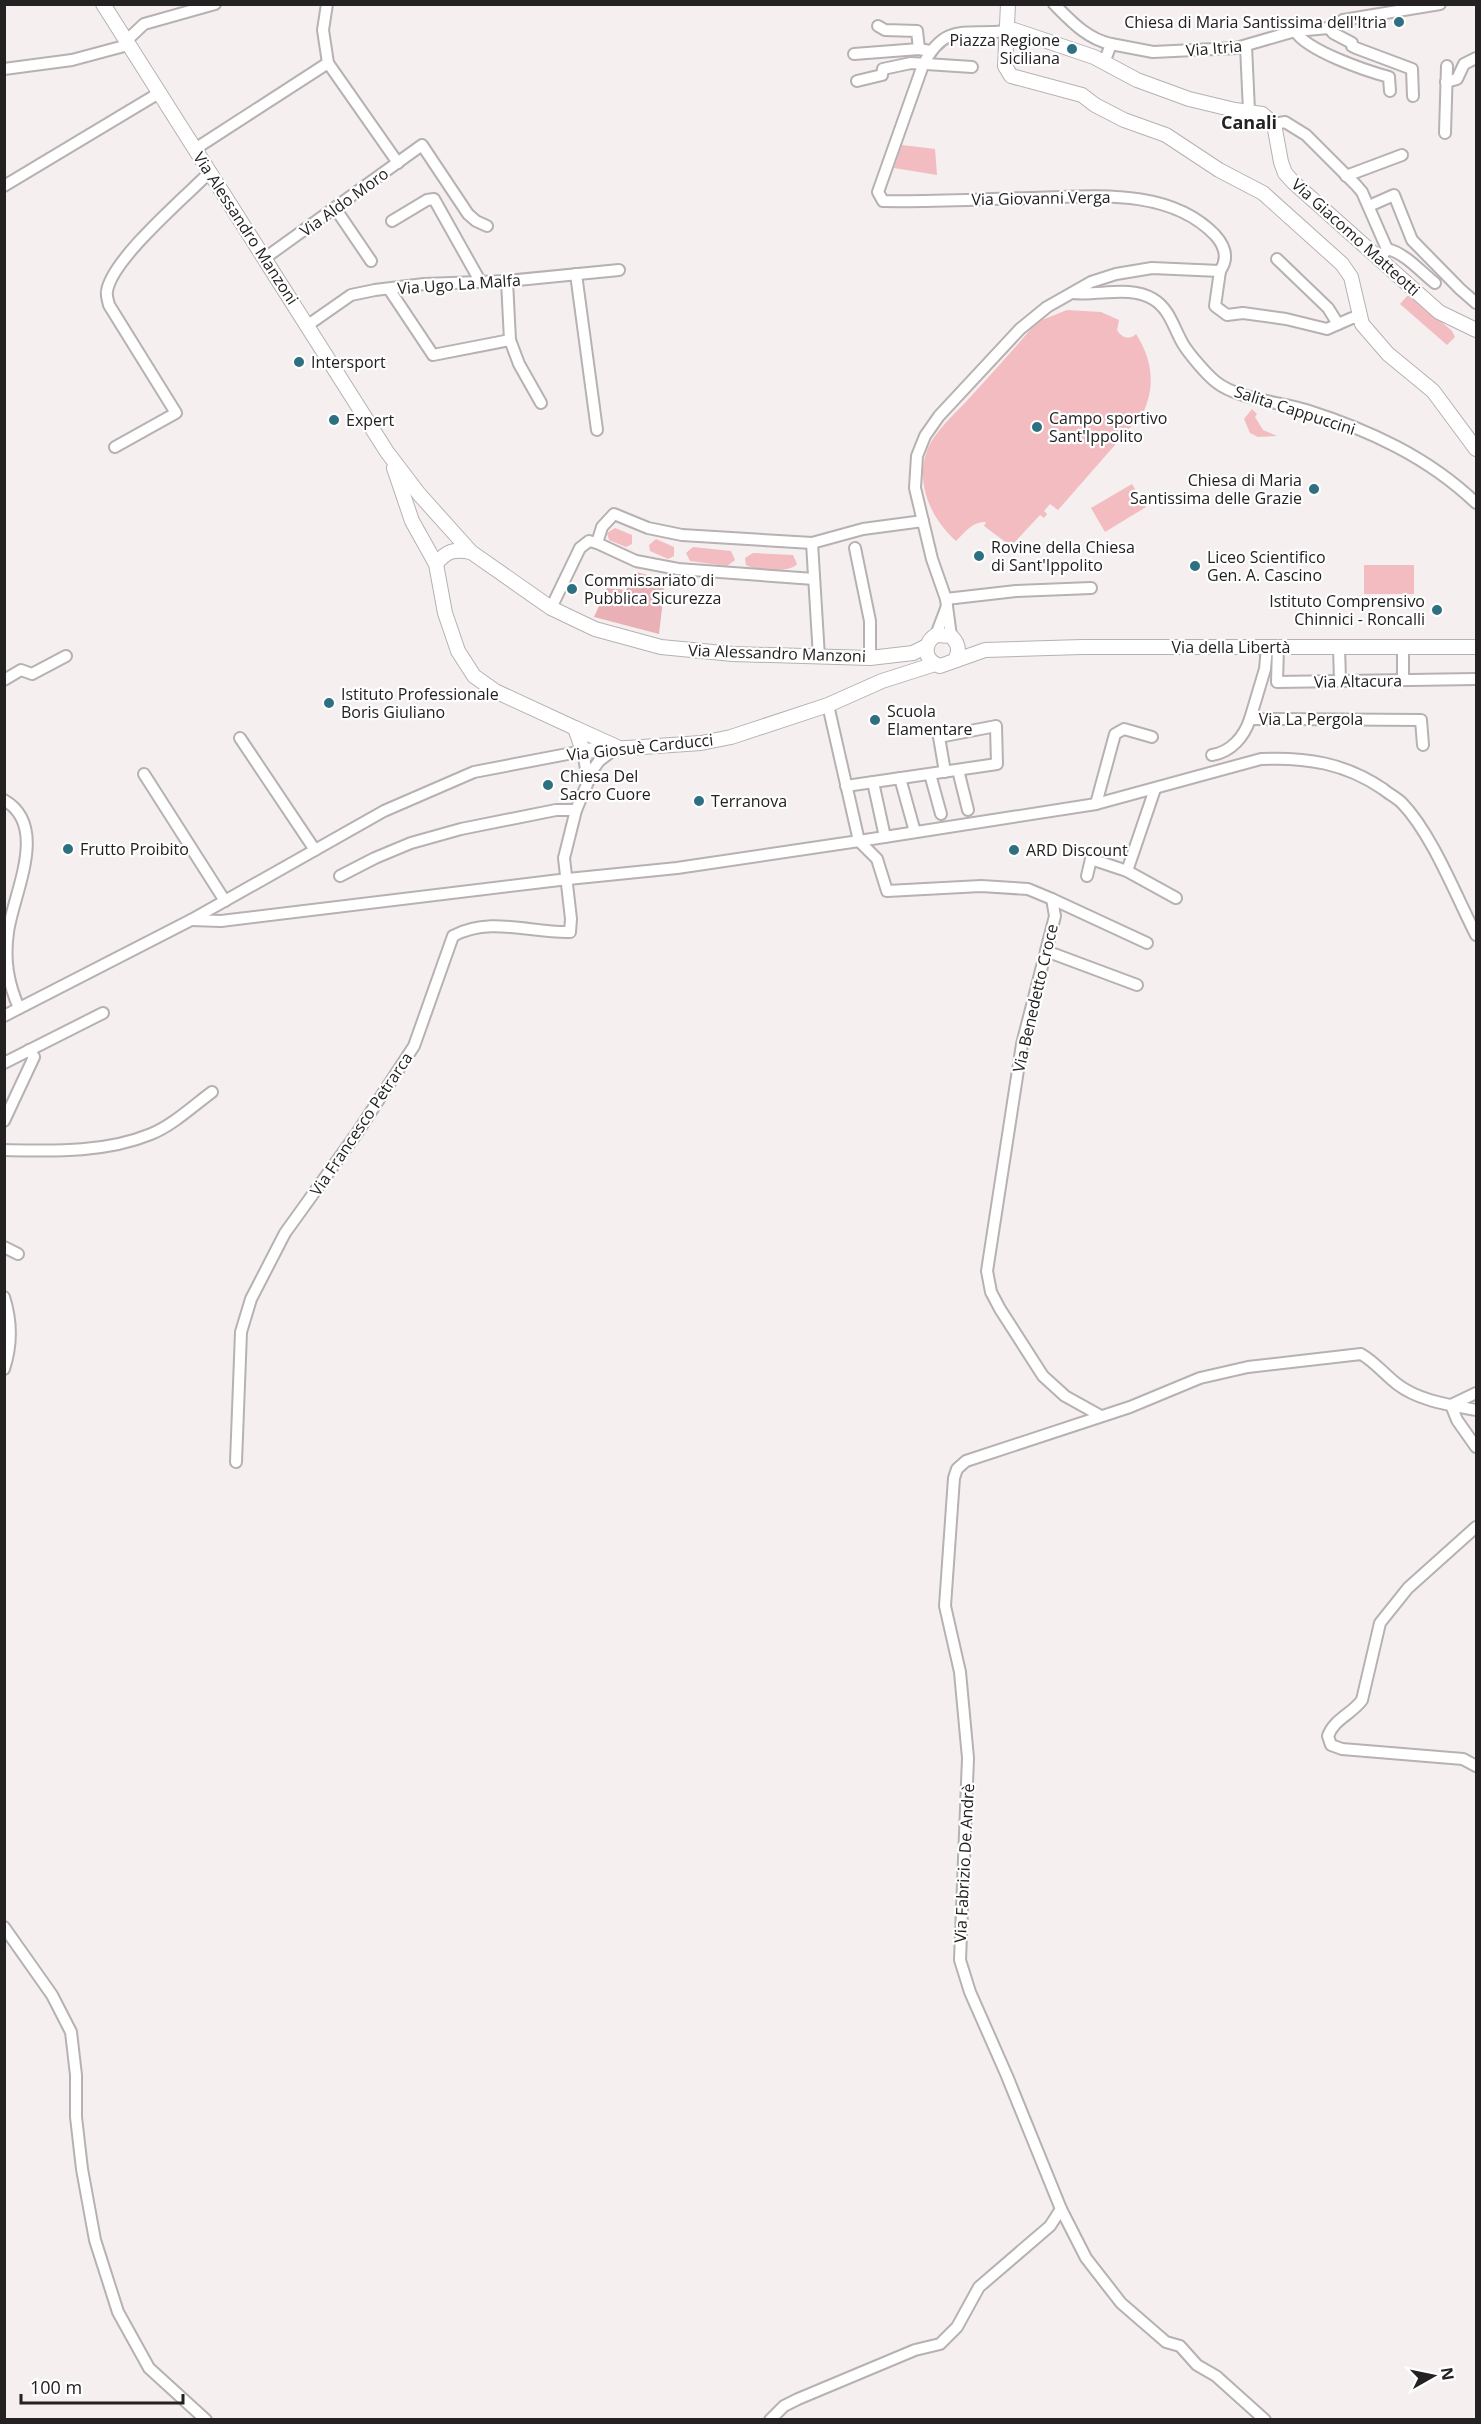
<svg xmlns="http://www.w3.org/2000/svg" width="1481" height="2424" viewBox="0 0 1481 2424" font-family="'Open Sans',sans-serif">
  <rect width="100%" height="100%" fill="#f6efef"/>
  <!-- green -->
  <g fill="#f2bcc0">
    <path d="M902,145L935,149L937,175L894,168Z"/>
    <path d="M1409,294L1452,331L1455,337L1447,345L1400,304Z"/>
    <path d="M1067,310L1101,312L1119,320L1117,330C1121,337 1129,341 1136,334C1152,359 1156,385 1143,413L1058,510L1050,504L1044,511L1047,514L1044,518L1040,515L1011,546L984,526L986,522C973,521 965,532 956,541C929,517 912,477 931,442C942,424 959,410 973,394C993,372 1012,351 1031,329L1042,320Z"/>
    <path d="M1252,409L1257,414L1255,417L1263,430L1277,436L1258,437L1250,433L1244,419Z"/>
    <path d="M1132,484L1146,507L1105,532L1091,508Z"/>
    <path d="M615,528L632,535V544L626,547L609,540L607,533Z"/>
    <path d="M656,539L674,547V556L668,559L650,551L649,545Z"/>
    <path d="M693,547L731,551L735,560L727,566L690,561L686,553Z"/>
    <path d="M753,553L793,555L797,564C791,573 755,571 746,565L745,558Z"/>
    <rect x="1364" y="565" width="50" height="29"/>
  </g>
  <!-- forest -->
  <path fill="#e9b0b5" d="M636,572L662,579L665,582L659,634L594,617L607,588L626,590Z"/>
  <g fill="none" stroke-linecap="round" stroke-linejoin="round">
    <defs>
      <g id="minor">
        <path d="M327,4L323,30L328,63L398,163"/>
        <path d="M1054,4C1071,21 1087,39 1111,44"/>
        <path d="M878,26L885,30L917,31L919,49"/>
        <path d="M1329,28L1333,33L1352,43V46L1356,48L1412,69L1413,96"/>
        <path d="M1295,31C1307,51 1367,71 1389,77L1390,91"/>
        <path d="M126,41L144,24L215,4"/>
        <path d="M1246,46L1249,111"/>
        <path d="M854,54L919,49L930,51"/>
        <path d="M1104,63L1111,44L1153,52L1236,48L1295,31L1329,28L1343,20L1440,4"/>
        <path d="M4,69L72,60L128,45"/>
        <path d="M857,81L882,75L883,69L911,63L972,67"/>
        <path d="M1446,82L1457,79L1464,64L1476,58"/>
        <path d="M1274,124L1285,122L1306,135L1356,185L1362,192L1387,249L1380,259"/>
        <path d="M1445,133L1447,66"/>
        <path d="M195,149L328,63"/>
        <path d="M1346,176L1402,155"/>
        <path d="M4,186L159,93"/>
        <path d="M1369,206L1394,195L1412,240L1460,289L1476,303"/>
        <path d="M335,208L371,261"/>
        <path d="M392,221L427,200L434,199L480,281"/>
        <path d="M1387,249C1405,253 1421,272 1435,283"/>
        <path d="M265,258L422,145L468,214L476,221L487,226"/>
        <path d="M1277,259L1328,308L1338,324"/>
        <path d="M1220,271L1215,306L1227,315L1243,313L1286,319L1327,329L1352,318H1361"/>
        <path d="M576,274L597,430"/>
        <path d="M507,281L510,340L519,364L541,403"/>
        <path d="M389,289L433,355L510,340"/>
        <path d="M1073,293C1099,296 1130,285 1153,299C1170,309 1174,329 1183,344C1189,354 1207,375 1216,382C1237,399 1280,402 1306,410C1369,430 1428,457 1476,503"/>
        <path d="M308,325L351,295L375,290L424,284L507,281L619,270"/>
        <path d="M115,447L176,413L109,305C108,300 106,296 107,291C112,259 185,197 210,172"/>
        <path d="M812,543L819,657"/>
        <path d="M855,548L870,621V658"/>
        <path d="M814,579L678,569L636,561L597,543L602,527L614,514L648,528L682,535L812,543L863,529L923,521"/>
        <path d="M946,599L1016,591L1091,588"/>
        <path d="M551,608L580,548L589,541L597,543"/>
        <path d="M936,635L947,606"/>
        <path d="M951,636L946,599L932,559L915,488L917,456L925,436L939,416L1020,329L1047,307L1091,282L1116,274L1152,268L1220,271C1229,258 1225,246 1215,235C1168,186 1089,197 1029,198C980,199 931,202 883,201L878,192L923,65C946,21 966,36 1006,31"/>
        <path d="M1267,647L1265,669L1250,719L1421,720L1423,745"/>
        <path d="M1278,647L1277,682L1476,679"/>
        <path d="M1339,647L1340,681"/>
        <path d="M4,680L21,670L32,674L66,656"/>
        <path d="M1403,680V647"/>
        <path d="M828,705L859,841L877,859L887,891L981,886L1028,889L1052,899L1055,916L1022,1044L987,1271L991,1292L1000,1309L1043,1376L1065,1396L1101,1416"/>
        <path d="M240,738L315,850"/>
        <path d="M1212,755C1231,752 1244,737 1250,719"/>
        <path d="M958,770L968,810"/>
        <path d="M144,774L225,901"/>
        <path d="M930,774L941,814"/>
        <path d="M900,778L915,832"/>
        <path d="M873,782L885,837"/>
        <path d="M846,786L997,764L996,726L939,737L945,772"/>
        <path d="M4,800C50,826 13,894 8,932C4,960 8,983 19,1008"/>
        <path d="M1096,804L1115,734L1124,729L1152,737"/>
        <path d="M1127,871L1155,789"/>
        <path d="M340,876L375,858L411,843L461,829L556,810H576"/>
        <path d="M1087,876L1091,859L1127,871L1176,898"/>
        <path d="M1052,899L1147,943"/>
        <path d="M191,920L221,921L568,879L677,868L859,841L1096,804L1261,759C1306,757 1345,763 1383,789C1389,794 1397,798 1402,803C1432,834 1456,896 1476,935"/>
        <path d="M1046,951L1137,985"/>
        <path d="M4,1016L191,920L384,811L474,772L583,751L588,781"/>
        <path d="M4,1063L103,1013"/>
        <path d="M4,1121L34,1057L29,1050"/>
        <path d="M4,1150C53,1151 105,1153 151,1134C173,1125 193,1106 212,1092"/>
        <path d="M4,1247L18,1254"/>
        <path d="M4,1297C12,1322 12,1345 4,1369"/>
        <path d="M1451,1405L1457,1420L1476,1447"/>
        <path d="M1451,1405L1476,1393"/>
        <path d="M236,1462L241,1332L251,1299L285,1233L357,1133L414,1046L453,936C490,916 530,933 570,932L571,919L564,858L576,810L594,768L599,761L616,748"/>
        <path d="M1476,1527L1408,1588L1380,1623L1362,1700C1352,1714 1334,1719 1328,1736L1331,1745L1342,1749L1463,1759L1476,1766"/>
        <path d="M4,1927L52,1995L71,2032L76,2075V2117L82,2169L95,2240L118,2312L149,2368L206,2420"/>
        <path d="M770,2420L784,2406L798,2399L915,2350L940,2344L957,2327L979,2287L1050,2226L1061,2209"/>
        <path d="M1265,2420L1216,2376L1197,2365L1180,2346L1166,2342L1121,2303L1086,2258L1061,2209L1007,2076L970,1992L960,1960L968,1758L960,1672L945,1606L954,1478L957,1469L966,1461L1130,1407L1200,1378L1248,1367L1361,1354C1375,1362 1384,1374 1397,1384C1419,1401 1450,1405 1476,1410"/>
      </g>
      <g id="major">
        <path d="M103,4L387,452L419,494L471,552L551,608L595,629L661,647L733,654L870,658L913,653L927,646"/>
        <path d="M1008,4L1005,66L1011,76L1082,95L1095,105L1124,120L1166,135L1219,170L1263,193L1342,264L1351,277L1362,324L1388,354L1433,391L1476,449"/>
        <path d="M1006,31L1014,30L1094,57L1137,80L1189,99L1235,110L1262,114L1274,124L1281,162L1285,173L1293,182L1439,312L1476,330"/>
        <path d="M394,468L412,521L436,564L445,613L458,651L474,676L495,691L575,728L583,751L701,743L731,737L828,705L882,681L935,664"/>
        <path d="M436,564C447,550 455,549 471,552"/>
        <path d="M955,660C960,651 959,644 951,636L936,635C922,644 924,661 940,666L985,650L1082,647H1476"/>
        <path d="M575,728L617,747"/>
      </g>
    </defs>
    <!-- minor casing -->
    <use href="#minor" stroke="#b7b1b1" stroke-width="14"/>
    <!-- major casing -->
    <use href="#major" stroke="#b7b1b1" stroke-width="16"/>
    <!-- minor -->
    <use href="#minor" stroke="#fff" stroke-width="10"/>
    <!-- major -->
    <use href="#major" stroke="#fff" stroke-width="14"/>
  </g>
  <!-- markers -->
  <g fill="#2e6f82" stroke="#fff" stroke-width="2">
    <circle cx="1399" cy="22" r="6"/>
    <circle cx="1072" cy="49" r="6"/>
    <circle cx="299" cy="362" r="6"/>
    <circle cx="334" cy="420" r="6"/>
    <circle cx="1037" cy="427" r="6"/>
    <circle cx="1314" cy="489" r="6"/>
    <circle cx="979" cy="556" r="6"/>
    <circle cx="1195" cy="566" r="6"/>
    <circle cx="572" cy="589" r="6"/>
    <circle cx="1437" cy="610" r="6"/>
    <circle cx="329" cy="703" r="6"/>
    <circle cx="875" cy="720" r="6"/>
    <circle cx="548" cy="785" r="6"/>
    <circle cx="699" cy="801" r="6"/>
    <circle cx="68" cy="849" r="6"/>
    <circle cx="1014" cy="850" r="6"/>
  </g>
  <g text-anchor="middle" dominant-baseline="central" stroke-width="4.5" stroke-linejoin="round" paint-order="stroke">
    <!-- poi labels -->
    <g font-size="16" fill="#232121" stroke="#fff" text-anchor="start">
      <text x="1387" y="22" text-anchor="end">Chiesa di Maria Santissima dell'Itria</text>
      <text x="1060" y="40" text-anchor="end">Piazza Regione<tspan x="1060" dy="18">Siciliana</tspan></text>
      <text x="311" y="362">Intersport</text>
      <text x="1049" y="418">Campo sportivo<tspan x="1049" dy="18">Sant'Ippolito</tspan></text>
      <text x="346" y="420">Expert</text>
      <text x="1302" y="480" text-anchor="end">Chiesa di Maria<tspan x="1302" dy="18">Santissima delle Grazie</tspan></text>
      <text x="991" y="547">Rovine della Chiesa<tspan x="991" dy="18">di Sant'Ippolito</tspan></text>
      <text x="1207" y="557">Liceo Scientifico<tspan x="1207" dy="18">Gen. A. Cascino</tspan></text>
      <text x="584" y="580">Commissariato di<tspan x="584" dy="18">Pubblica Sicurezza</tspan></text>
      <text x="1425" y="601" text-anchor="end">Istituto Comprensivo<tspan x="1425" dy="18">Chinnici - Roncalli</tspan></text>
      <text x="341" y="694">Istituto Professionale<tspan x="341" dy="18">Boris Giuliano</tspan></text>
      <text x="887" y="711">Scuola<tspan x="887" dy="18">Elamentare</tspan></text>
      <text x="560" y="776">Chiesa Del<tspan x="560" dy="18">Sacro Cuore</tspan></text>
      <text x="711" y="801">Terranova</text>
      <text x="80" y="849">Frutto Proibito</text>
      <text x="1026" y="850">ARD Discount</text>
    </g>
    <!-- street labels -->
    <g font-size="16" fill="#232121" stroke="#fff">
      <text transform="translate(1214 48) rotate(-5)">Via Itria</text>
      <text transform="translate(1041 198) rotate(-1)">Via Giovanni Verga</text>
      <text transform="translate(344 202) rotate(-36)">Via Aldo Moro</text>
      <text transform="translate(246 228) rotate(57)">Via Alessandro Manzoni</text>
      <text transform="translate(1356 237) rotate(42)">Via Giacomo Matteotti</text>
      <text transform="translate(459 284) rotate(-4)">Via Ugo La Malfa</text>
      <text transform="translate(1295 410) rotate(18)">Salita Cappuccini</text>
      <text x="1231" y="647">Via della Libertà</text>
      <text transform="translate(777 653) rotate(2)">Via Alessandro Manzoni</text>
      <text transform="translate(1358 681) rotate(-1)">Via Altacura</text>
      <text x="1311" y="719">Via La Pergola</text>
      <text transform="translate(640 747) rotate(-6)">Via Giosuè Carducci</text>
      <text transform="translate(1035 998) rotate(-77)">Via Benedetto Croce</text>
      <text transform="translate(361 1124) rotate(-56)">Via Francesco Petrarca</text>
      <text transform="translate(964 1863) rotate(-87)">Via Fabrizio De Andrè</text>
    </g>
    <!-- neighbourhood labels -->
    <g font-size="18" font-weight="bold" fill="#232121" stroke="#fff">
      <text x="1249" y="122">Canali</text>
    </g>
  </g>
  <!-- border -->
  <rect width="1481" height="2424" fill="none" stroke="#232121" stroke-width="12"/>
  <!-- north arrow -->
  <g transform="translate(1433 2376) rotate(81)" stroke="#ffffff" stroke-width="4.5" paint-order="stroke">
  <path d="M0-4.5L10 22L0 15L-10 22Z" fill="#232121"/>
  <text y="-9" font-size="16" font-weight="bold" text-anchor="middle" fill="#232121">N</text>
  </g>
  <!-- scale -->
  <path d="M21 2394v9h162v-9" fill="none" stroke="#232121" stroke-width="3"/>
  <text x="30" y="2394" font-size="18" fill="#232121" stroke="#ffffff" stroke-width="4.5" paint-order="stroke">100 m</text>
</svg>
